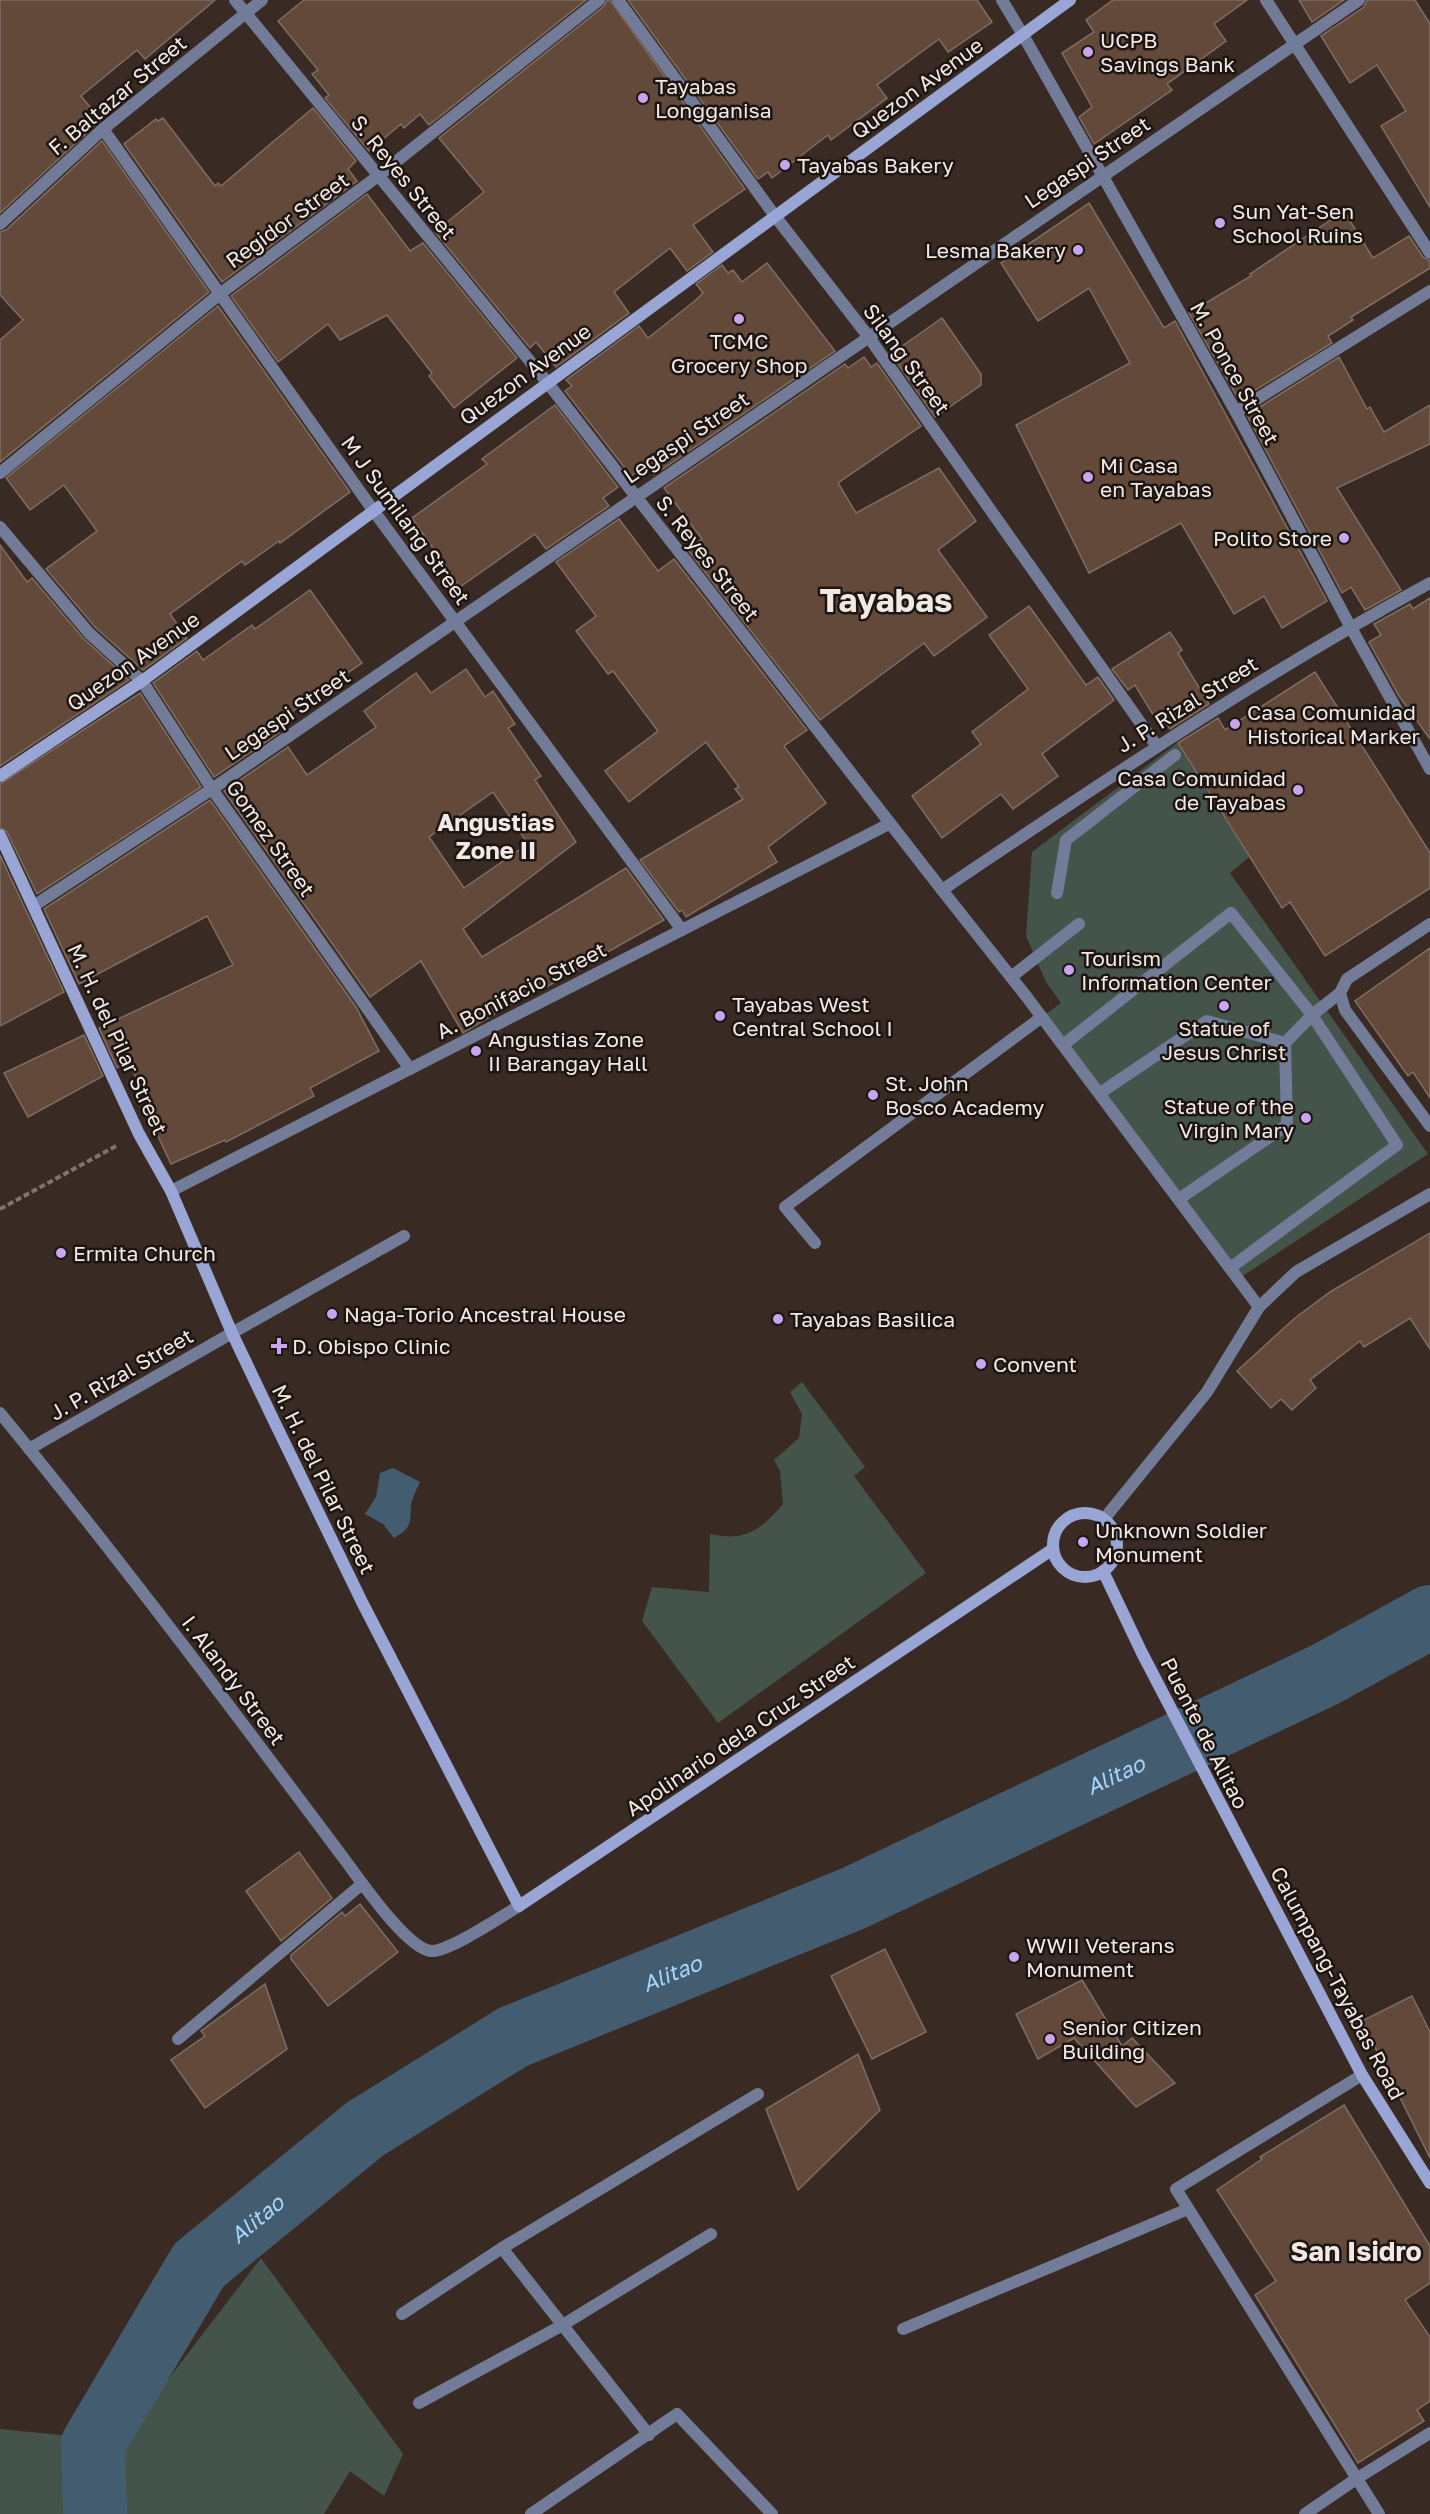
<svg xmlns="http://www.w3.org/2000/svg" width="1430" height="2514" viewBox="0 0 1430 2514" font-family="'Golos Text',sans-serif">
  <rect width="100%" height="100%" fill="#392b23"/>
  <!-- green -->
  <g fill="#44544a">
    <path d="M1177,743L1249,857L1230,873L1428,1154L1238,1279L1042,1017L1061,1003L1046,982L1026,936L1032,852Z"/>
    <path d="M802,1382L865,1467L854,1476L926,1573L718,1723L642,1621L652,1587L709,1592L710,1534C745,1542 761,1530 783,1504L780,1471L774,1460L799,1438L802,1414L790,1392Z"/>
    <path d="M261,2258L403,2454L384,2496L350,2471L324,2514H0V2429L121,2441Z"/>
  </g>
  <!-- water -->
  <path fill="#435c6f" d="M393,1468L420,1482C417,1489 412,1498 411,1506C410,1525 411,1528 394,1538L383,1524L365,1514L376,1497L380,1473Z"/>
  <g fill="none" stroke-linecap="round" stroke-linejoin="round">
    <!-- river -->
    <path stroke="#435c6f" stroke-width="64" id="s1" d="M95,2514L93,2444L199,2265L365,2129L513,2037L854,1898L1326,1674L1430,1617"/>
  </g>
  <!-- building -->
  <g fill="#624939" stroke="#7f6e64" stroke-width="1.5" fill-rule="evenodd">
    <path d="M0,0H215L145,59L137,50L81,96L101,120L0,213Z"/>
    <path d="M304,0H586L429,125L420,114L404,128L401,124L369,151L325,98L329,95L312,74L318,70L278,21Z"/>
    <path d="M607,0H610L745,189L693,225L713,252L687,271L670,248L614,292L629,313L556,367L536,342L530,348L435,232L484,192L439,138L604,6Z"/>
    <path d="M628,0H977L992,22L948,52L939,39L877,85L887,98L831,140L828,135L772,178L768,172L758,179Z"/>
    <path d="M1113,0H1247L1214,24L1226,41L1167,84L1172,90L1094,144L1079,117L1092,107L1062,53L1094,32L1086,20Z"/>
    <path d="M1299,0H1344L1312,22Z"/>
    <path d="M1367,0H1415L1430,24V207L1381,126L1406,111L1377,65L1350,83L1321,36L1364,7Z"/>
    <path d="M313,108L356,161L348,169L357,181L222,282L124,144L156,119L158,121L163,118L215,186L218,183L221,186Z"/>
    <path d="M102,141L209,292L0,462V340L23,320L0,295V232L6,230Z"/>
    <path d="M367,194L410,251L423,243L517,358L454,408L429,376L432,373L387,315L340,340L328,324L278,362L231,296Z"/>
    <path d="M1089,203L1164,328L1175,321L1327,601L1282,628L1264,596L1234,614L1181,523L1089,573L1016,425L1130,363L1089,288L1038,321L1001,263Z"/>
    <path d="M1344,211L1373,258L1409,236L1423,257L1430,261V268L1351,317L1353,320L1328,336L1332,343L1239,400L1189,313L1251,276L1250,274Z"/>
    <path d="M767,263L835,351L654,475L646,464L631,476L565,391L572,386L566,380L639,326L648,338L696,300L703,293L696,284L722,265L728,273L733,270L742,282Z"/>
    <path d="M218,306L350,492L280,543L279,541L245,565L242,561L170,614L187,638L143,670L95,627L46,569L97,531L64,485L30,510L6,478Z"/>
    <path d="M942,318L981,374V385L935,417L891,354Z"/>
    <path d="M864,357L871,367L877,363L921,426L838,483L856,513L939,468L976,521L938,550L987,617L934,656L924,643L820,720L687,549L702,539L664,488L845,364L848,368Z"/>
    <path d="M1339,357L1367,409L1370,407L1384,432L1430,405V444L1337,488L1401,590L1365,610L1351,587L1342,593L1247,415Z"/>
    <path d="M555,405L618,487L603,498L609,506L546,549L535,534L460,587L412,518L487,464L482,459Z"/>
    <path d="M619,519L658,571L674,559L807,730L784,746L826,803L768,847L777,862L686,917L682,910L679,912L640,860L743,799L735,789L739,787L706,742L629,802L605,771L658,731L613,671L608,674L576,631L596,616L556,562Z"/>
    <path d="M0,545L27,582L32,578L83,638L129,680L0,766Z"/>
    <path d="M310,590L362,663L273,725L279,733L214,777L153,683L197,651L203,660L252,625L255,629Z"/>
    <path d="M1430,598V739L1399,696L1369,642L1381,635L1374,624L1410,604L1413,609Z"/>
    <path d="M1029,606L1086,685L1098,677L1114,700L1042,754L1058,776L1013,809L1001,794L942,838L912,796L981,744L972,732L1028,689L989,635Z"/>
    <path d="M1170,632L1182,650L1178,653L1209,704L1170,729L1160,714L1155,718L1135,685L1128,690L1112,669Z"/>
    <path d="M466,669L485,697L493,691L515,724L508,728L541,776L535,780L576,842L463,929L482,957L626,868L664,920L548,986L546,983L463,1033L421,961L370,997L224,791L288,747L307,775L376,727L364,711L416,673L431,693ZM493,792L528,844L464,888L429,837Z"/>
    <path d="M1315,672L1430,853V888L1325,956L1290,902L1282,908L1178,743L1218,718L1225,730Z"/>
    <path d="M140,693L201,787L37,894L7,832L0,827V784Z"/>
    <path d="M210,800L356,1007L379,1051L310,1088L314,1096L226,1142L225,1140L171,1164L156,1132L161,1130L128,1061L117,1068L99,1028L233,965L207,916L79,984L44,909Z"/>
    <path d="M0,855L64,992L0,1026Z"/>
    <path d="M1430,948V1098L1413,1072L1408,1076L1355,1001Z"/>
    <path d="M84,1035L103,1076L28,1117L4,1073Z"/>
    <path d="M1430,1233V1349L1410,1318L1364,1347L1360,1341L1310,1380L1316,1388L1292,1410L1281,1399L1271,1408L1237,1371L1295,1318L1330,1292Z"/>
    <path d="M299,1852L332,1898L281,1941L246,1891Z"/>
    <path d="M360,1904L398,1952L328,2006L291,1959V1955L342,1912L345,1916Z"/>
    <path d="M885,1949L926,2032L872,2059L831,1976Z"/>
    <path d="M1082,1980L1122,2046L1132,2038L1175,2083L1136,2107L1074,2038L1038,2059L1016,2014Z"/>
    <path d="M265,1984L287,2049L205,2108L171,2060L205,2036L201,2031Z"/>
    <path d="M1412,1996L1430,2032V2158L1362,2021Z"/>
    <path d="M858,2054L880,2110L798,2190L766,2109Z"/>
    <path d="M1344,2105L1430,2246V2283L1405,2300L1430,2337V2401L1417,2410L1424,2421L1358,2463L1255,2295L1276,2281L1217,2190L1262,2159L1260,2157Z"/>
  </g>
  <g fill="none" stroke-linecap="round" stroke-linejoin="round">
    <!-- path -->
    <path stroke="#7f736c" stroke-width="4" stroke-dasharray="6 3" stroke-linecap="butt" d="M0,1209L118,1145"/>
    <!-- service -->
    <g stroke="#727b98" stroke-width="12">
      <path d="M942,890L1026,996"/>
      <path d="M232,1333L404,1236"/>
    </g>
    <!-- pedestrian -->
    <g stroke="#727b98" stroke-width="12">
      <path d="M1057,893L1066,840L1175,755"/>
      <path d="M1011,977L1079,924"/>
      <path d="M1026,996L1259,1307"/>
      <path d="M1285,1043L1312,1015L1340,993"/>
      <path d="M1063,1045L1231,913L1312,1015L1397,1145L1230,1268"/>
      <path d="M1100,1093L1207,1021L1285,1043L1287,1125L1179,1199"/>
      <path d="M815,1243L785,1207L1042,1017"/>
    </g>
    <!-- minor -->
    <g stroke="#727b98" stroke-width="12">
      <path d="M235,0L547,382L942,890C1102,782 1261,675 1430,583"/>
      <path d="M618,0L775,216L868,336L1156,745"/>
      <path d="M1002,0L1023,35"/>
      <path d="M1266,0L1430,253"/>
      <path d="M103,129L373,510L682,930"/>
      <path d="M0,224L103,129L262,0"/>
      <path d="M1236,412L1430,291"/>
      <path d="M0,473L221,293L378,176L599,0"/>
      <path d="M0,527L89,633L142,681L212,789L410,1069"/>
      <path d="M35,905L212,789L1359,0"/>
      <path d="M1430,924L1347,979L1340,993L1345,1010L1430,1126"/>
      <path d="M171,1191L889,824"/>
      <path d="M0,1413C120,1559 232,1709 345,1860C360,1880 407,1949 431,1951C449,1952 502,1916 519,1906"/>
      <path d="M29,1449L232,1333"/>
      <path d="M178,2039L362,1884"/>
      <path d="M1362,2075L1176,2189L1379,2514"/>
      <path d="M502,2248L649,2435"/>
      <path d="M402,2314L502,2248L758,2094"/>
      <path d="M903,2329L1188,2209"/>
      <path d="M419,2403L561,2326L711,2234"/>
      <path d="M531,2514L677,2414L772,2514"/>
      <path d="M1305,2514L1356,2479L1430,2433"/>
    </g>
    <!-- tertiary -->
    <g stroke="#727b98" stroke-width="12">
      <path d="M1023,35L1236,412L1350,626L1430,769"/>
      <path d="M1104,1519L1207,1392L1259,1307L1296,1272L1430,1194"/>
    </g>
    <!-- secondary -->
    <g stroke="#98a5d5" stroke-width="12">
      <path d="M0,776L142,681L1070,0"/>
      <path d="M0,835L139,1134L171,1191L232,1333L274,1421L363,1604L519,1906L1053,1549"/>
      <circle cx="1085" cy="1545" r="32"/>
      <path d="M1103,1571L1142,1653L1362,2075L1430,2183"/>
    </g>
  </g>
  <!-- markers -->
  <g fill="#c8a5ee" stroke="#1c1511" stroke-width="2">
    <circle cx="1088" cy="52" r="6"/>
    <circle cx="643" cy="98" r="6"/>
    <circle cx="785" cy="165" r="6"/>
    <circle cx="1220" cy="223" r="6"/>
    <circle cx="1078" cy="250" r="6"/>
    <circle cx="739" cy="319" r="6"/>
    <circle cx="1088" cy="477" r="6"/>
    <circle cx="1344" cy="538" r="6"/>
    <circle cx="1235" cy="724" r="6"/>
    <circle cx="1298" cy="790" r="6"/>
    <circle cx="1069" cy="970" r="6"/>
    <circle cx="1224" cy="1006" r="6"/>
    <circle cx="720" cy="1016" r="6"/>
    <circle cx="476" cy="1051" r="6"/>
    <circle cx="873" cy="1095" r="6"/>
    <circle cx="1306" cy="1118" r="6"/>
    <circle cx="61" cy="1253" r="6"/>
    <circle cx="332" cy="1314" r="6"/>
    <circle cx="778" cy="1319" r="6"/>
    <path d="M276 1337h6v6h6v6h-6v6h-6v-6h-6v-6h6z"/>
    <circle cx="981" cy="1364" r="6"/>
    <circle cx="1083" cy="1542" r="6"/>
    <circle cx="1014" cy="1957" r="6"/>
    <circle cx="1050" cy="2039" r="6"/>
  </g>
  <g text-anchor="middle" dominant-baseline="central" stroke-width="5" stroke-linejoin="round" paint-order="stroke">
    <!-- poi labels -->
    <g font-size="21" fill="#f3e9e4" stroke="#1c1511" text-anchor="start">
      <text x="1100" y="40">UCPB<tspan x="1100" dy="24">Savings Bank</tspan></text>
      <text x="655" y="86">Tayabas<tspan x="655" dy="24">Longganisa</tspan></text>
      <text x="797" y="165">Tayabas Bakery</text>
      <text x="1232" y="211">Sun Yat-Sen<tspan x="1232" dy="24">School Ruins</tspan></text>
      <text x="1066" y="250" text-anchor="end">Lesma Bakery</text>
      <text x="739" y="341" text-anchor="middle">TCMC<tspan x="739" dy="24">Grocery Shop</tspan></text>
      <text x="1100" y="465">Mi Casa<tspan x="1100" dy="24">en Tayabas</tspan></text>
      <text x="1332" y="538" text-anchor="end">Polito Store</text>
      <text x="1247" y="712">Casa Comunidad<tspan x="1247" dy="24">Historical Marker</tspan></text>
      <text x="1286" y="778" text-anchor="end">Casa Comunidad<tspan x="1286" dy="24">de Tayabas</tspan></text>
      <text x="1081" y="958">Tourism<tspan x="1081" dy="24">Information Center</tspan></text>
      <text x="732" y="1004">Tayabas West<tspan x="732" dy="24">Central School I</tspan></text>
      <text x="1224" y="1028" text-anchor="middle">Statue of<tspan x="1224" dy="24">Jesus Christ</tspan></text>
      <text x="488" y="1039">Angustias Zone<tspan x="488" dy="24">II Barangay Hall</tspan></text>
      <text x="885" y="1083">St. John<tspan x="885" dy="24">Bosco Academy</tspan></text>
      <text x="1294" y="1106" text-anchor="end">Statue of the<tspan x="1294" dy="24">Virgin Mary</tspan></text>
      <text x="73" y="1253">Ermita Church</text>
      <text x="344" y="1314">Naga-Torio Ancestral House</text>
      <text x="790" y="1319">Tayabas Basilica</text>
      <text x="292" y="1346">D. Obispo Clinic</text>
      <text x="993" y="1364">Convent</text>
      <text x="1095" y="1530">Unknown Soldier<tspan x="1095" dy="24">Monument</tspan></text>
      <text x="1026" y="1945">WWII Veterans<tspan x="1026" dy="24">Monument</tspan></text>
      <text x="1062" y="2027">Senior Citizen<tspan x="1062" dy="24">Building</tspan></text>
    </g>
    <!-- street labels -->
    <g font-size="21" fill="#f3e9e4" stroke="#1c1511">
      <text transform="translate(917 88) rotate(-36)">Quezon Avenue</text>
      <text transform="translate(117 95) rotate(-40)">F. Baltazar Street</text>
      <text transform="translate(1087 162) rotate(-34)">Legaspi Street</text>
      <text transform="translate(404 177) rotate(51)">S. Reyes Street</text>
      <text transform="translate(287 220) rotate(-36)">Regidor Street</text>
      <text transform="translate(907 359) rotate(54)">Silang Street</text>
      <text transform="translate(1235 373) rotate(61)">M. Ponce Street</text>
      <text transform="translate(525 374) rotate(-36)">Quezon Avenue</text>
      <text transform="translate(686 437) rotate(-34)">Legaspi Street</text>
      <text transform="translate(406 520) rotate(54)">M J Sumilang Street</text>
      <text transform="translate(708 558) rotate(52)">S. Reyes Street</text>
      <text transform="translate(133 661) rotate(-35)">Quezon Avenue</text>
      <text transform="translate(1187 704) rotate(-32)">J. P. Rizal Street</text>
      <text transform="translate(287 714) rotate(-34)">Legaspi Street</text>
      <text transform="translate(271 838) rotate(55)">Gomez Street</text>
      <text transform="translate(521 990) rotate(-27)">A. Bonifacio Street</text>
      <text transform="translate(118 1039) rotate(65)">M. H. del Pilar Street</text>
      <text transform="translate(121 1374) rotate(-30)">J. P. Rizal Street</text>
      <text transform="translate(324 1479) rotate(64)">M. H. del Pilar Street</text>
      <text transform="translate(234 1680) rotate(53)">I. Alandy Street</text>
      <text transform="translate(1205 1733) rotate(63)">Puente de Alitao</text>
      <text transform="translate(740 1735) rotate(-34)">Apolinario dela Cruz Street</text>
      <text transform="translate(1338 1983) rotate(62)">Calumpang-Tayabas Road</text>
    </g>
    <!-- water labels -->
    <g font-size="22" font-style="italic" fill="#a4d6fb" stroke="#1c1511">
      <text stroke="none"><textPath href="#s1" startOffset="1324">Alitao</textPath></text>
      <text stroke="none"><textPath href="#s1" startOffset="838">Alitao</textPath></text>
      <text stroke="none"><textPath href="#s1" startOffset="352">Alitao</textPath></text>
    </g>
    <!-- quarter labels -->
    <g font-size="24" font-weight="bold" fill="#f3e9e4" stroke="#1c1511">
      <text x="496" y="821">Angustias<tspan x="496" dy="28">Zone II</tspan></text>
    </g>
    <!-- district labels -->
    <g font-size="27" font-weight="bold" fill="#f3e9e4" stroke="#1c1511">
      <text x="1356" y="2251">San Isidro</text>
    </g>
    <!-- town labels -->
    <g font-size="33" font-weight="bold" fill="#f3e9e4" stroke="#1c1511">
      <text x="886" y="599">Tayabas</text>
    </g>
  </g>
</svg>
